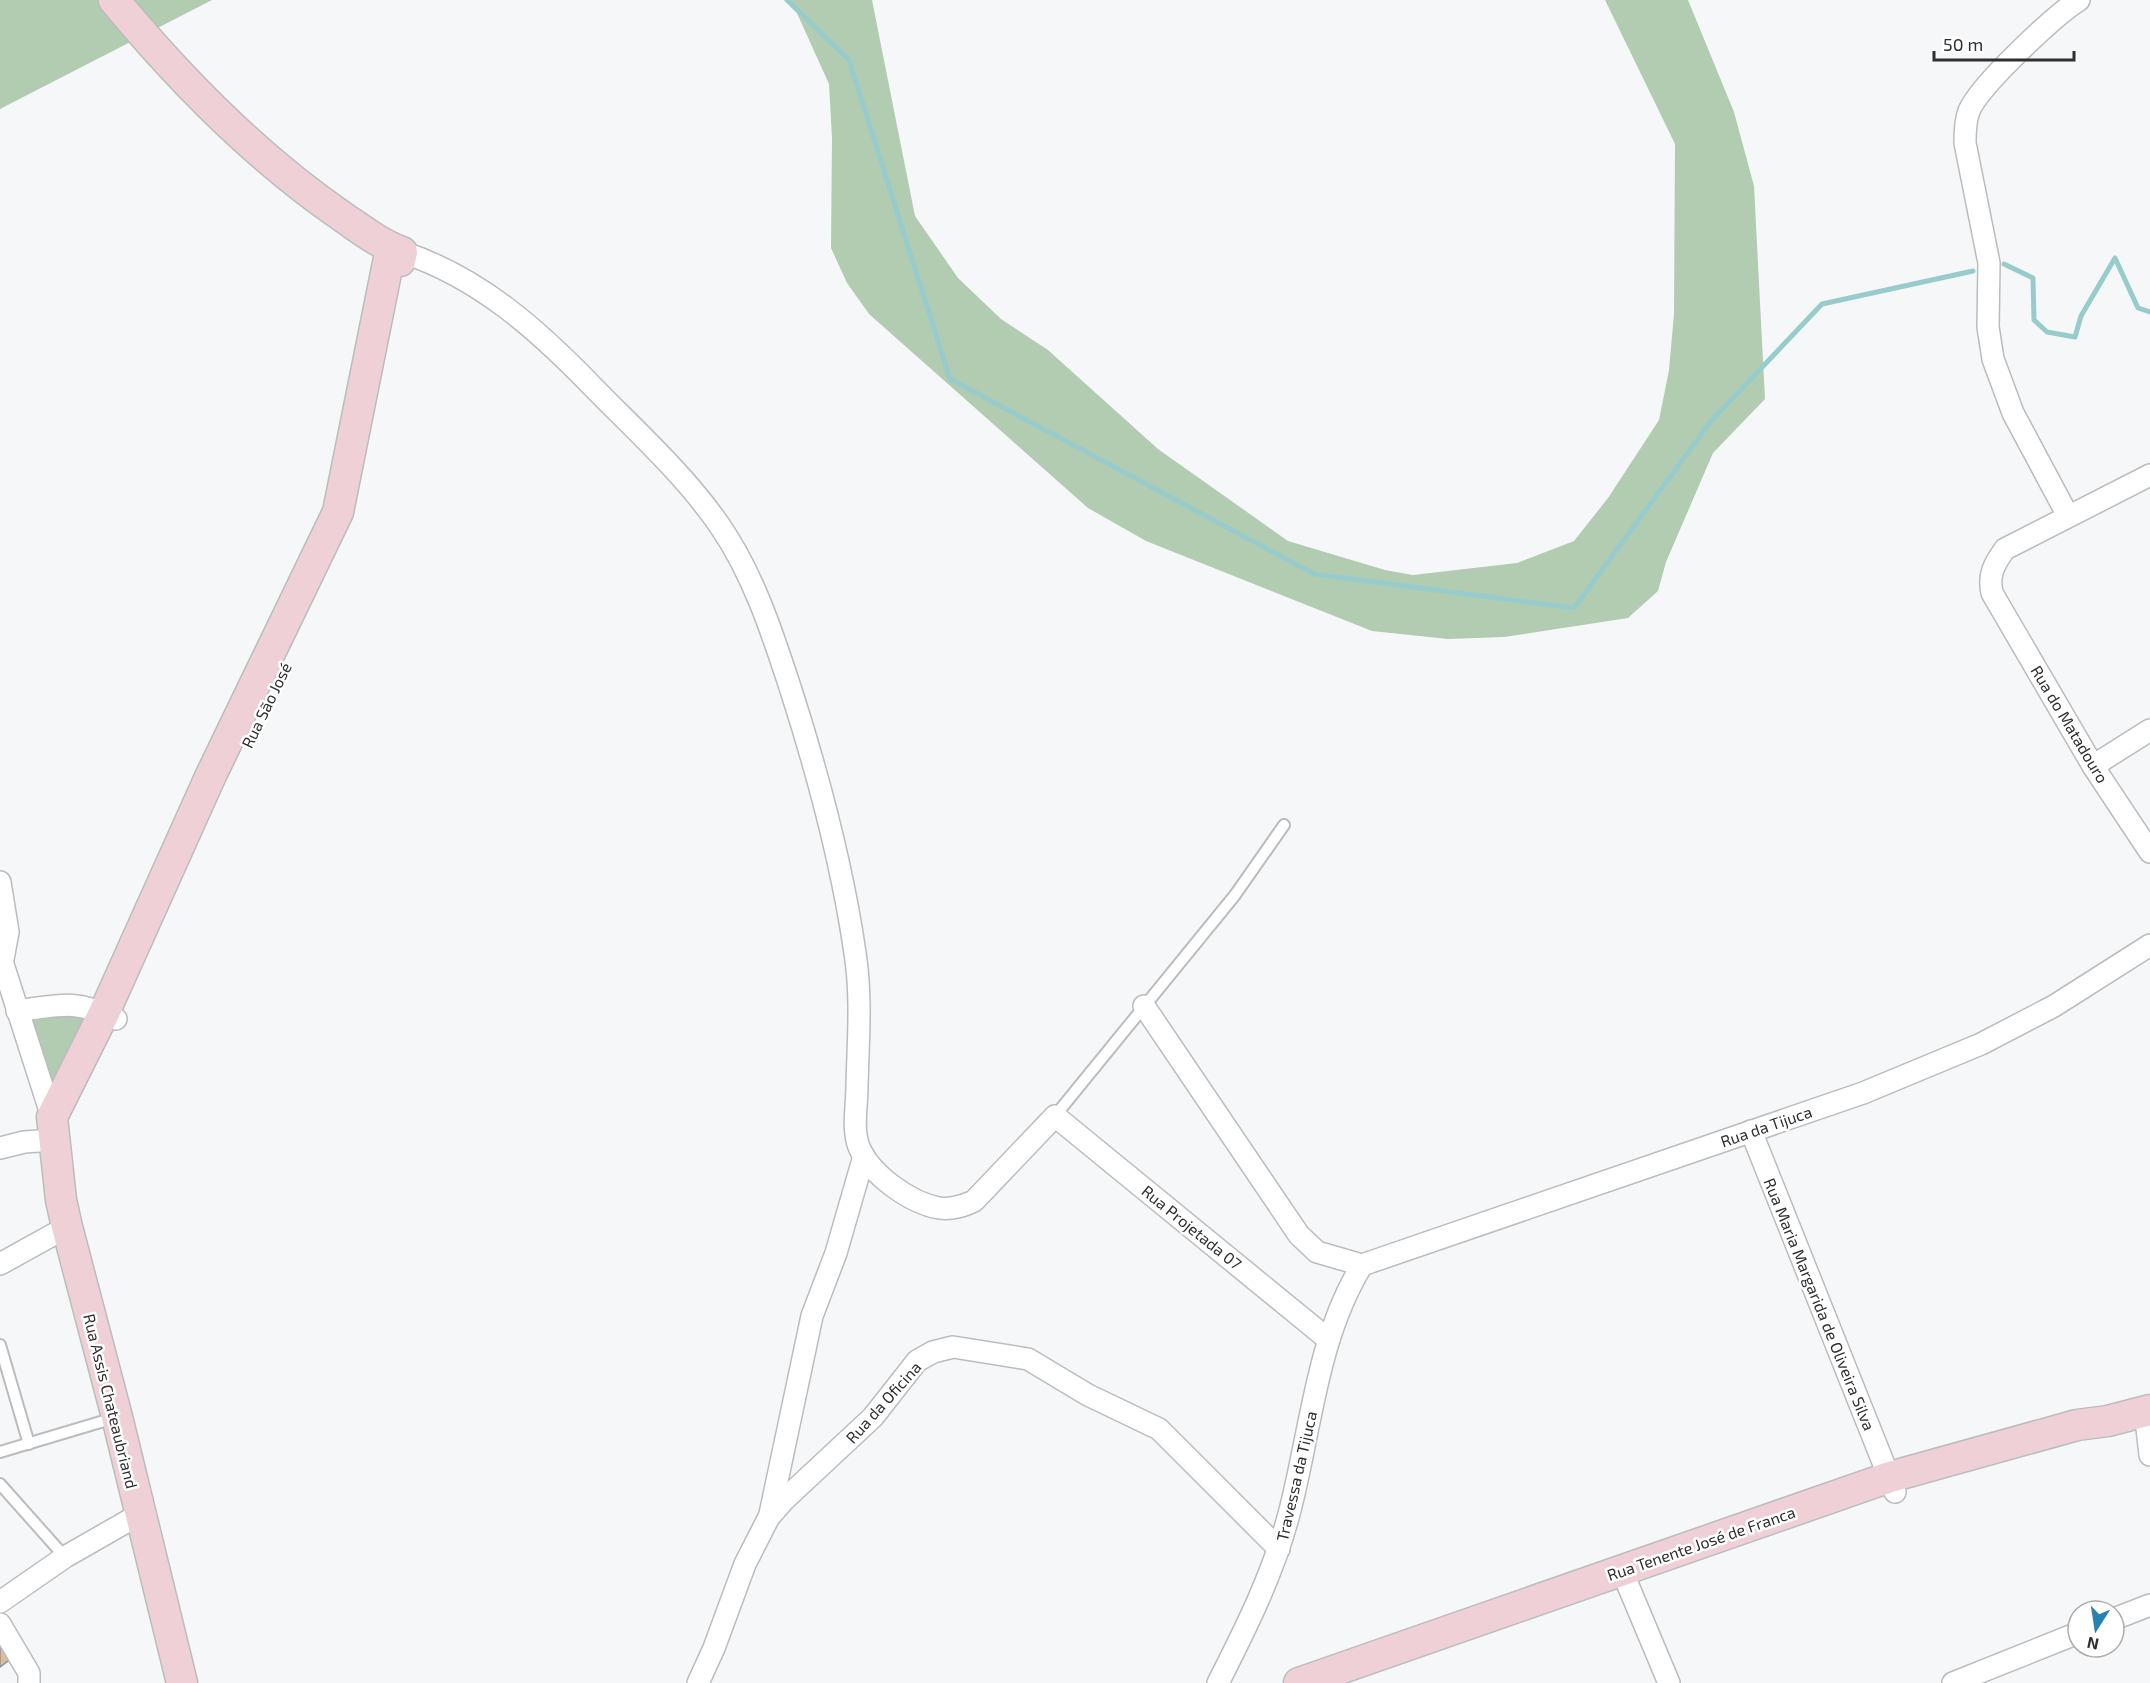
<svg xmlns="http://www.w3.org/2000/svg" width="2150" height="1683" viewBox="0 0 2150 1683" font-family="'Exo 2',sans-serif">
  <rect width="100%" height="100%" fill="#f6f7f9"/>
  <!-- green -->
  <g fill="#b2ccb1">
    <path d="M0,0H212L0,109Z"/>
    <path d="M791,0H872L915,216L958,278L1001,319L1048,350L1158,449L1288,541L1385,570L1413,575L1517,563L1574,541L1608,498L1659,420L1669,370L1674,314L1675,144L1605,0H1688L1734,112L1754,186L1765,399L1713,453L1666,562L1658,591L1628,618L1504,637L1448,639L1372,631L1146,541L1088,508L869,314L847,283L831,248L832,138L829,84Z"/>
    <path d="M69,1013L79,1015L85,1023L55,1095L28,1021Z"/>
  </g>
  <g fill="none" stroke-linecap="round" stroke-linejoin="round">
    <!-- stream -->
    <g stroke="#98cccc" stroke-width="5">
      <path d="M787,0L849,60L950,379L1314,574L1574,608L1711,421L1822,304L1973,271"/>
      <path d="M2004,264L2033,278L2034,320L2047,332L2075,337L2081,316L2115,258L2138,308L2150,312"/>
    </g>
  </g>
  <!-- building -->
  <path fill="#ddbda0" stroke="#979593" stroke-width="1.5" d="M0,1641L12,1658L0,1667Z"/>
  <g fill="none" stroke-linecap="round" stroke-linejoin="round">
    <defs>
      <g id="lane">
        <path d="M1055,1116L1235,895L1284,825"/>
        <path d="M0,1345L29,1444"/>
        <path d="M0,1452L114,1418"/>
        <path d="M0,1484L65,1557"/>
      </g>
      <g id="street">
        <path d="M402,252C479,277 538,330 593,387C636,431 685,475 720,526C753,574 772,632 790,687C818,774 842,863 855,953C862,997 858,1042 857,1086C857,1106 852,1129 859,1147C870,1174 910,1203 939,1208C952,1210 963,1206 974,1201L1055,1116L1329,1340"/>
        <path d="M2150,475L2005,549C1994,564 1988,575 1992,593L2093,766L2150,852"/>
        <path d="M2068,516L2013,413L1993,359L1988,327L1989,263L1965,143C1965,133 1965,121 1969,111C1979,86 2055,15 2079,0"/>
        <path d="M2093,766L2150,730"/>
        <path d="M0,882L8,932L3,959"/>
        <path d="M0,955L52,1117"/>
        <path d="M1144,1006L1299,1235L1317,1252L1362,1265"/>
        <path d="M17,1011C61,1005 75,999 116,1019"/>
        <path d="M1751,1131L1895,1492"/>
        <path d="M0,1148L24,1142L54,1140"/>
        <path d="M0,1264L67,1227"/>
        <path d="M1362,1265L1863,1093L1981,1044L2054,1006L2150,945"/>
        <path d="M2145,1411L2150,1455"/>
        <path d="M770,1514L812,1316L836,1253L864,1156"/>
        <path d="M1622,1571L1669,1683"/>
        <path d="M0,1602L65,1557L140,1514"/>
        <path d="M2114,1619L2150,1605"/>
        <path d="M0,1624L29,1673V1683"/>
        <path d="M698,1683L714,1648L745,1564L769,1517L784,1500L873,1417L917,1361L933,1352L953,1347L1028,1359L1088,1395L1159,1429L1279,1549"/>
        <path d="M1218,1683C1246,1628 1273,1574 1289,1514C1311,1431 1316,1340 1362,1265"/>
        <path d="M1953,1683L2078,1633"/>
      </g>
      <g id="secondary">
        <path d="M114,0C181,81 257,158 343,217C362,230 380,244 402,252L400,261"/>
        <path d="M182,1683L117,1417L67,1227L61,1200L52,1117L104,1013L211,775L338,512L391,248"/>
        <path d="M1299,1683L1890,1477L2077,1425L2108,1421L2150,1410"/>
      </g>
    </defs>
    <!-- lane casing -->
    <use href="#lane" stroke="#bbbcbe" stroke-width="14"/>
    <!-- street casing -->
    <use href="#street" stroke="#bbbcbe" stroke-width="24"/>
    <!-- secondary casing -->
    <use href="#secondary" stroke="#bbbcbe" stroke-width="33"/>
    <!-- lane -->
    <use href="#lane" stroke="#fff" stroke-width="10"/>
    <!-- street -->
    <use href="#street" stroke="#fff" stroke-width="21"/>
    <!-- secondary -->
    <use href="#secondary" stroke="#f0d0d7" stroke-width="30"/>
  </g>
  <g text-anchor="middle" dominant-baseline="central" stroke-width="5" stroke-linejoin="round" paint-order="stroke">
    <!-- street labels -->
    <g font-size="16" fill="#2f2f30" stroke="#fff">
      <text transform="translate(266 705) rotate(-64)">Rua São José</text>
      <text transform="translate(2070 724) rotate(59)">Rua do Matadouro</text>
      <text transform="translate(1766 1126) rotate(-19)">Rua da Tijuca</text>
      <text transform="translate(1192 1227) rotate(39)">Rua Projetada 07</text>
      <text transform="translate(1820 1304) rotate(68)">Rua Maria Margarida de Oliveira Silva</text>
      <text transform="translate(111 1401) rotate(76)">Rua Assis Chateaubriand</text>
      <text transform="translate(883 1402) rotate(-48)">Rua da Oficina</text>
      <text transform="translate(1296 1476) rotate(-77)">Travessa da Tijuca</text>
      <text transform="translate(1701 1543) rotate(-19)">Rua Tenente José de Franca</text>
    </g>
  </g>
  <!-- north arrow -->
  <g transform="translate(2096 1629) rotate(192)"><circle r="28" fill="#ffffff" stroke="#acacac" stroke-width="1.5"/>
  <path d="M0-4.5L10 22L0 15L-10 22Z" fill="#2782af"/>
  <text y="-9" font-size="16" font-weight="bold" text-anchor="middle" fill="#2f2f30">N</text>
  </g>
  <!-- scale -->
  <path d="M1934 51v9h140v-9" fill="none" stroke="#2f2f30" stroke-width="3"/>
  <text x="1943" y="51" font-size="18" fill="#2f2f30" stroke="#ffffff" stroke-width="4.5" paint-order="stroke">50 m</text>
</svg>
